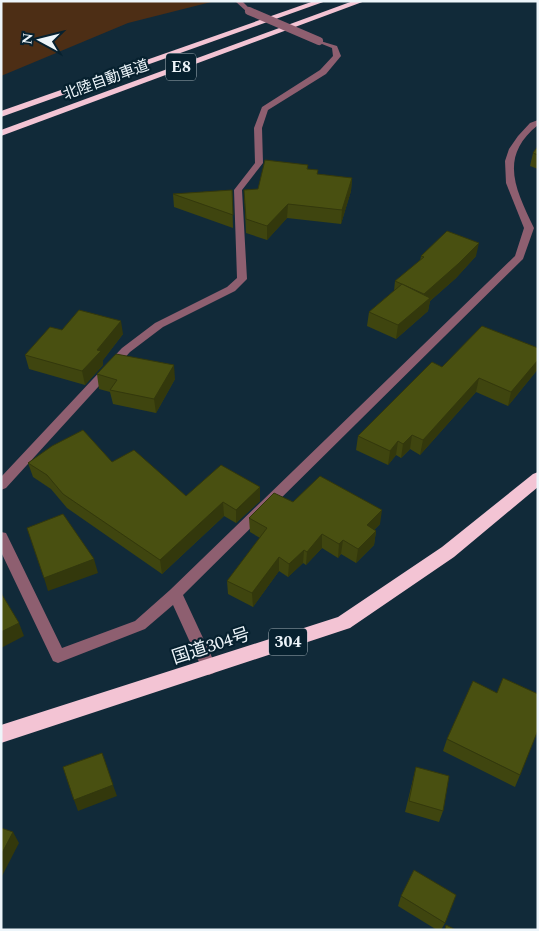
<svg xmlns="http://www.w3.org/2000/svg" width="539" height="931" viewBox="0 0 539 931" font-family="Spectral,'Noto Sans JP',serif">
  <rect width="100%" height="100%" fill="#112a39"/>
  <!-- green -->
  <path fill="#4d2e15" d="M1,1H215L128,23L1,76Z"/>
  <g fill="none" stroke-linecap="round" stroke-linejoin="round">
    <!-- minor -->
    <g fill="#8e5f70" fill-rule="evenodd">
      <path d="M235,1H242L252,11L247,12Z"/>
      <path d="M317,40L337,46L341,56L326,74L268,110L262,128L263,163L242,190L247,279L235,291L163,327L130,352L6,488L1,490V477L122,348L155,323L227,287L237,278L234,190L255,163L254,128L262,107L320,70L333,56L332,48L317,42Z"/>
      <path d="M538,120V125C498,157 516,190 534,228L523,259L183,595L217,668L214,673L209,675L204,673L173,605L145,629L58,663L53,661L1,552V532L6,533L8,537L62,648L135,621L170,590L515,256L524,228L506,183L505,161L509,149L518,136L530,123Z"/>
    </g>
    <!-- highway -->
    <g fill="#f3c4d4" fill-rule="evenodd">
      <path d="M314,1H326L1,117V111Z"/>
      <path d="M353,1H365L1,136V130Z"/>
      <path d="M538,472V487L454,557L350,628L1,743V725L338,617L442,547L533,474Z"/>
    </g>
    <!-- minor-bridge -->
    <path stroke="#8e5f70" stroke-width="8" d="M249,11L319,41"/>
  </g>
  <!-- wall -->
  <g fill="#3f450f">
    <path d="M538,146V169L530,166L533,153Z"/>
    <path d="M308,165V169L318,174L352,178L351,191L341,224L287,218L267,240L246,233L244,190L258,189Z"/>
    <path d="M232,190L233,228L174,207L173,194Z"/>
    <path d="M421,256H476L456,278L430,301L428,311L396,339L367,326L369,312L394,291L395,281L420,261Z"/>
    <path d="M62,330L123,334L103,360V365L85,385L29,369L25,355Z"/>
    <path d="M538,348V369L508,406L476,392L420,455L410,449L401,458L396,455L388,465L356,450L358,436L442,367Z"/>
    <path d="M97,374L175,379L156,413L113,404L110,392L99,389Z"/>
    <path d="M112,462L186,496L260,487V501L236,523L224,516L162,574L67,508L51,489L33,477L28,463Z"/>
    <path d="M293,502L380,524L374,530L376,531L374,545L356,563L341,554L338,558L322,548L306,565L303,563L288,577L279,571L253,607L228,594L227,581L260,538L250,532L249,518Z"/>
    <path d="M447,739L520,775L515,787L443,751Z"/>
    <path d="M416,767L443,811L439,822L405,812Z"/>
    <path d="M401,896L445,923L441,930H437L398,906Z"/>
  </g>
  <!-- shaded-wall -->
  <g fill="#33380c">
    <path d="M352,178L351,191L341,224L342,210Z"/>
    <path d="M288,204L287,218L267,240V226Z"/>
    <path d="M479,243L476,256L456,278L430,301L428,311L396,339L398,325L424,294Z"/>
    <path d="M121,321L123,334L103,360V365L85,385L82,371L97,350Z"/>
    <path d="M538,360V369L508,406L511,392Z"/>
    <path d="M174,365L175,379L156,413L154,399Z"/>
    <path d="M479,378L476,392L420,455L423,440Z"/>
    <path d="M412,435L410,449L401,458L403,444Z"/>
    <path d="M398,441L396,455L388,465L390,451Z"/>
    <path d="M260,487V501L236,523V510Z"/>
    <path d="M223,502L224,516L162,574L160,560Z"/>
    <path d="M382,510L380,524L365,539L367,525Z"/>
    <path d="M376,531L374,545L356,563L358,549Z"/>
    <path d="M322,534V548L306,565L307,552Z"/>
    <path d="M343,540L341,554L338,558L339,544Z"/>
    <path d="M304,550L303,563L288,577L289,564Z"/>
    <path d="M279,557V571L253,607L252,593Z"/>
    <path d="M94,559L98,573L48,591L44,578Z"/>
    <path d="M19,623L24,636L1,648V632Z"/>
    <path d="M113,785L117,796L78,811L74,800Z"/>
    <path d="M13,832L19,843L1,878V855Z"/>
  </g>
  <!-- building -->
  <g fill="#495011" stroke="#33380c">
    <path d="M538,146V155L533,153Z"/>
    <path d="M265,160L308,165L307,169L318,170L317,174L352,178L342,210L288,204L267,226L246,219L244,190L258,189Z"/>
    <path d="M232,190L233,215L173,194Z"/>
    <path d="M447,231L479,243L458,264L424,294L395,281L424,257L421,256Z"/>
    <path d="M402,284L430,298L398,325L369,312Z"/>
    <path d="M79,310L121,321L97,350L101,351L82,371L25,355L50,327L62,330Z"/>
    <path d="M482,326L538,348V360L511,392L479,378L423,440L412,435L403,444L398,441L390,451L358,436L432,362L442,367Z"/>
    <path d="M116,354L174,365L154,399L110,390L117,380L97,374Z"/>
    <path d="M83,430L112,462L134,450L186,496L221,465L260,487L236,510L223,502L160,560L63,494L47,475L28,463L52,446Z"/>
    <path d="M320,476L382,510L367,525L376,531L358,549L343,540L339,544L322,534L307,552L304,550L289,564L279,557L252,593L227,581L267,528L249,518L274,493L293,502Z"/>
    <path d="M63,514L94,559L44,578L27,528Z"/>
    <path d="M1,593L19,623L1,632Z"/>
    <path d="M503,678L538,694V730L520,775L447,739L473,681L497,693Z"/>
    <path d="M102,753L113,785L74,800L63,767Z"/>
    <path d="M416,767L449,776L443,811L409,801Z"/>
    <path d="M1,828L13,832L1,855Z"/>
    <path d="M414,870L456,895L445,923L401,896Z"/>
    <path d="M446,925L456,930H445Z"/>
  </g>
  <g text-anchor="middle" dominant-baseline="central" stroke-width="4.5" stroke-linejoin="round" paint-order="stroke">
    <!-- far-street labels -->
    <g font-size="15" fill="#edf5fa" stroke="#07212f">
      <text transform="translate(106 80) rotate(-20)">北陸自動車道</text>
    </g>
    <!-- shield labels -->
    <g fill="#07212f" stroke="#a8b5bd" stroke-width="1">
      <rect x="166" y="53.5" width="30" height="27" rx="4"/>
      <rect x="269" y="628.5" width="38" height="27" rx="4"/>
    </g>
    <g font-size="16" font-weight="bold" fill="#edf5fa">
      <text x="181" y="67">E8</text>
      <text x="288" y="642">304</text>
    </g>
    <!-- street labels -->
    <g font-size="18" fill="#edf5fa" stroke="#07212f">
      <text transform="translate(211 646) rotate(-18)">国道304号</text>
    </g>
  </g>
  <!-- border -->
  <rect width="539" height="931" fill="none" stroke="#edf5fa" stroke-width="5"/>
  <!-- north arrow -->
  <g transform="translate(40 40) rotate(277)" stroke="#07212f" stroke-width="4" paint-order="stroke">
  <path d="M0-4L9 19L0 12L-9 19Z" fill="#edf5fa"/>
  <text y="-8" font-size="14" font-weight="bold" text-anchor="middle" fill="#edf5fa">N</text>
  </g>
</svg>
